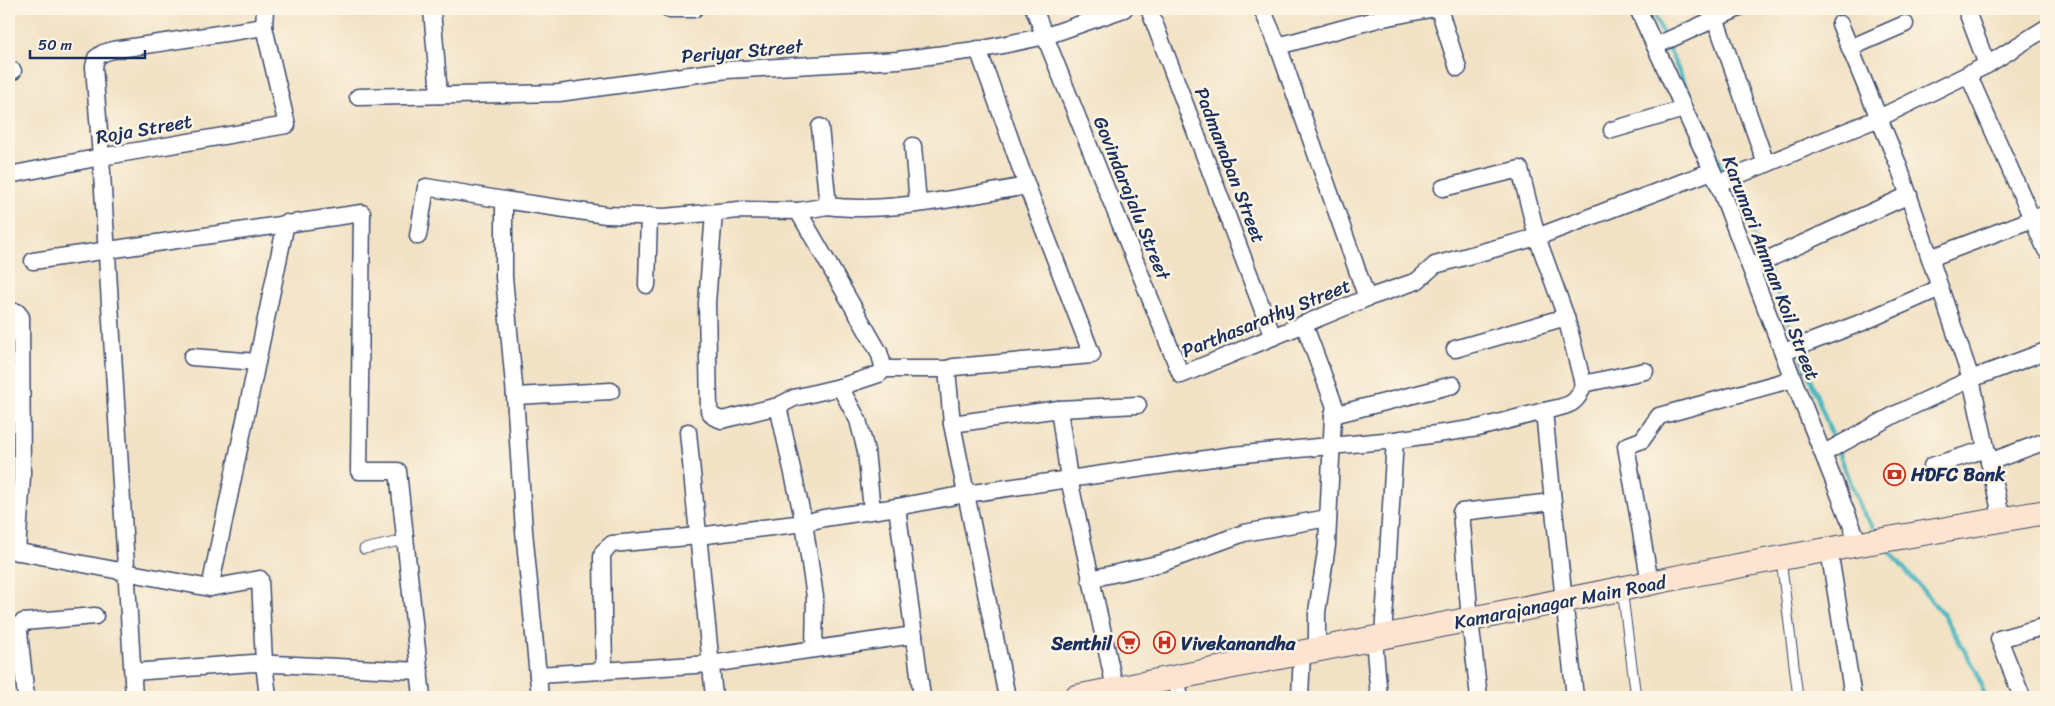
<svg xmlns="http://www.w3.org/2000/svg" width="2055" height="706" viewBox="0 0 2055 706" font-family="Sriracha,sans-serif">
  <rect width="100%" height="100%" fill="#fcf5e5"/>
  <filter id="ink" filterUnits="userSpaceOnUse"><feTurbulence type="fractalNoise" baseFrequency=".02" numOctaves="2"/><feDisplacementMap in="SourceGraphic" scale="10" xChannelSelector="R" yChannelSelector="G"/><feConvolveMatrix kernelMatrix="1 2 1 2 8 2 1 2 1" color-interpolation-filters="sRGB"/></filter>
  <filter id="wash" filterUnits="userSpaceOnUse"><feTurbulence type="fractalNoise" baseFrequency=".0096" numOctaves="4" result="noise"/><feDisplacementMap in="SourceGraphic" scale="20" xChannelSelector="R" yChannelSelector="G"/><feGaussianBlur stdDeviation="1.12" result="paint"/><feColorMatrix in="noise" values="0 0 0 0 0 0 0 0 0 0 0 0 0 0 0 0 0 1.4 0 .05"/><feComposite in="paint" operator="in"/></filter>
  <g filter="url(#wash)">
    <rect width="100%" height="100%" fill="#f2e2c5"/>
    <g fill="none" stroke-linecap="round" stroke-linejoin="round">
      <!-- stream -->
      <g stroke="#49b7c1" stroke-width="4.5">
        <path d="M1652,9L1664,37"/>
        <path d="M1667,45L1764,259L1835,443"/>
        <path d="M1838,450L1862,511L1873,527"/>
        <path d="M1890,552L1943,614L1977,672L1985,697"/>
      </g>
    </g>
  </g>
  <g filter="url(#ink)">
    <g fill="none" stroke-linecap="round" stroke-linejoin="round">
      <defs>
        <g id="lane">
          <path d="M364,549L405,540"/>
          <path d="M1781,559L1798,697"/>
          <path d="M1622,589L1636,697"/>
        </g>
        <g id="street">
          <path d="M432,9L439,95"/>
          <path d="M669,9H694"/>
          <path d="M1034,9L1181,375L1367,298L1417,281L1435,265L1537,237L1712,171"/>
          <path d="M1149,9L1273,337"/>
          <path d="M1262,9L1278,46L1367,298"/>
          <path d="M1439,9L1458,68"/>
          <path d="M1638,9L1718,183L1793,379L1859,544"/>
          <path d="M1712,9L1766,164L1718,183"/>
          <path d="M1840,24L1898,164L1971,379L2002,520"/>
          <path d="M1278,46L1378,19L1430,9"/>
          <path d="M1655,46L1737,9"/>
          <path d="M1850,48L1905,24"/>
          <path d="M1987,65L2046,28"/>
          <path d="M9,72L13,71"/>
          <path d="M1968,74L2046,250"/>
          <path d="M358,97L559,93L727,70L898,60L983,49L1046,36L1124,9"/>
          <path d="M1612,130L1684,109"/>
          <path d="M913,146L918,203"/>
          <path d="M1766,164L1879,118L1987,65L1966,9"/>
          <path d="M9,175L101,157L287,125L264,27L265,9"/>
          <path d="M1443,188L1520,169L1537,237L1566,317L1583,384"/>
          <path d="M504,200L606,215L665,217L739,210L798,211L828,206L820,127"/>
          <path d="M828,206C888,214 966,196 1027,186"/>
          <path d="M714,213L707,303L709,411L714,417L722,420L778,406L794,398L840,387L879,374L884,369L879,352L798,211"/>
          <path d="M418,236L426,187L504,200V277L515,396L524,531L540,697"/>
          <path d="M1930,258L2046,214"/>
          <path d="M33,261L362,213L359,471H398L422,697"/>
          <path d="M1751,267L1909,195"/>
          <path d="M647,285L649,216"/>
          <path d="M9,314L17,312L21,317L22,477L17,552"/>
          <path d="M1304,324L1335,407L1333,415L1327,545L1317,612V650"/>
          <path d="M1455,349L1566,317"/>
          <path d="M1784,352L1863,322L1940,288"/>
          <path d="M192,357L257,362"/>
          <path d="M884,369H947L954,367L1092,355L1027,186L978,49"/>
          <path d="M947,369L952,424L1007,697"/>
          <path d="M840,387L858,420L866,451L872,510"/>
          <path d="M515,396L611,391"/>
          <path d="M1059,409L1069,479L1117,697"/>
          <path d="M1333,415L1453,385"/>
          <path d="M952,424L1059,409L1138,405"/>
          <path d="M688,432L714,697"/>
          <path d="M1824,453L1896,414L1971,379L2046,351"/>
          <path d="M1989,462L2046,441"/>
          <path d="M1932,466L1986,449"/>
          <path d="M1553,502L1544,411C1564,406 1578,407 1583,384L1645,371"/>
          <path d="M897,507L922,697"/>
          <path d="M9,550L210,588L260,579L264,663L268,697"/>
          <path d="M1829,550L1853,697"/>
          <path d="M1090,579L1162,563L1244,533L1328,518"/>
          <path d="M1650,583L1626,446L1642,440L1659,416L1793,379"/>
          <path d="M210,588L286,223"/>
          <path d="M1383,637L1395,440"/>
          <path d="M1374,639L1379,697"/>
          <path d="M814,649L815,597L804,523L824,518L897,507L966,494L1233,455L1395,440L1478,428L1544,411"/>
          <path d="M604,671L602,557L603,552L612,544L698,536L804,523L778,406"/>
          <path d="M133,672L253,663L420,671"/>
          <path d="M538,675L710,664L914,635"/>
          <path d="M1176,678L1180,697"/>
          <path d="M26,697L19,632L20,624L23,622L95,616"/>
          <path d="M134,697L101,157L94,67L96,58L103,53L113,50L264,27"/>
          <path d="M1300,697L1302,653"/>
          <path d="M1479,697L1470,620L1461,512L1553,502L1575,697"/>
          <path d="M2022,697L1999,639L2046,626"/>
        </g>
        <path id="secondary" d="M1076,697C1267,660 1459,622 1650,583C1782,556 1914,535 2046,512"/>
      </defs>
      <!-- lane casing -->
      <use href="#lane" stroke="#3b4a6d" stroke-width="11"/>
      <!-- street casing -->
      <use href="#street" stroke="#3b4a6d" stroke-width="19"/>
      <!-- secondary casing -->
      <use href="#secondary" stroke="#3b4a6d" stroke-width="26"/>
      <!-- lane -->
      <use href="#lane" stroke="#fff" stroke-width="9"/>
      <!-- street -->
      <use href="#street" stroke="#fff" stroke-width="16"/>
      <!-- secondary -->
      <use href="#secondary" stroke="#fde4d0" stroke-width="24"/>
    </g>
  </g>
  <!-- icons -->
  <defs>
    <symbol id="bank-ring" viewBox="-11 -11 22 22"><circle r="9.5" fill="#fcf5e5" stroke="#c8321e" stroke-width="1.5"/><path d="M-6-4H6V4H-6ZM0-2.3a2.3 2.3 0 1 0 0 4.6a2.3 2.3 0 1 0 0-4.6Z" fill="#c8321e"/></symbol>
    <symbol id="supermarket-ring" viewBox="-11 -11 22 22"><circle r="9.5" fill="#fcf5e5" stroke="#c8321e" stroke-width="1.5"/><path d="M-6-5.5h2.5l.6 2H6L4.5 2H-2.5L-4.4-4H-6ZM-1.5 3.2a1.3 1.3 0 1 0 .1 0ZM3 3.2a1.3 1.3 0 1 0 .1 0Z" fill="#c8321e"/></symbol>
    <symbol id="hospital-ring" viewBox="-11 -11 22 22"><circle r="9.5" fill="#fcf5e5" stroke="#c8321e" stroke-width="1.5"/><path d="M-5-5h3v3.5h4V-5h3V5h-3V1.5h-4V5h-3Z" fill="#c8321e"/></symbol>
  </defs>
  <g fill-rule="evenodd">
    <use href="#bank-ring" x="1882" y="462" width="25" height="25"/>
    <use href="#supermarket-ring" x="1116" y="630" width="25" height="25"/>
    <use href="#hospital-ring" x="1152" y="630" width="25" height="25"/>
  </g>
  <g text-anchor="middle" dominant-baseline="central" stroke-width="5" stroke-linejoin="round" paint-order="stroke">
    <!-- street labels -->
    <g font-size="19" fill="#1b2f5e" stroke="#fcf5e5">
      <text transform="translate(742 51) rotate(-5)">Periyar Street</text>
      <text transform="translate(144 129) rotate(-10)">Roja Street</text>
      <text transform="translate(1230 165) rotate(69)">Padmanaban Street</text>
      <text transform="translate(1132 198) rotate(68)">Govindarajalu Street</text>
      <text transform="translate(1771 268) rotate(69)">Karumari Amman Koil Street</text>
      <text transform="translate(1266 318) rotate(-22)">Parthasarathy Street</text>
      <text transform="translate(1560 602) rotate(-11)">Kamarajanagar Main Road</text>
    </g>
    <!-- poi labels -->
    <g font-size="19" font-weight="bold" fill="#1b2f5e" stroke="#fcf5e5" text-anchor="start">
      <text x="1911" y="474">HDFC Bank</text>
      <text x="1112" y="643" text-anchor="end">Senthil</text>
      <text x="1181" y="643">Vivekanandha</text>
    </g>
  </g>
  <!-- margin -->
  <rect width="2055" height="706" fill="none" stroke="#fcf5e5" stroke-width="30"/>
  <!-- scale -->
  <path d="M30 50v8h115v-8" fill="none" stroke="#1b2f5e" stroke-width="2.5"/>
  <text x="38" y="50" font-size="15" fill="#1b2f5e" stroke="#fcf5e5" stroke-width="4" paint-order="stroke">50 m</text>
</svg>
